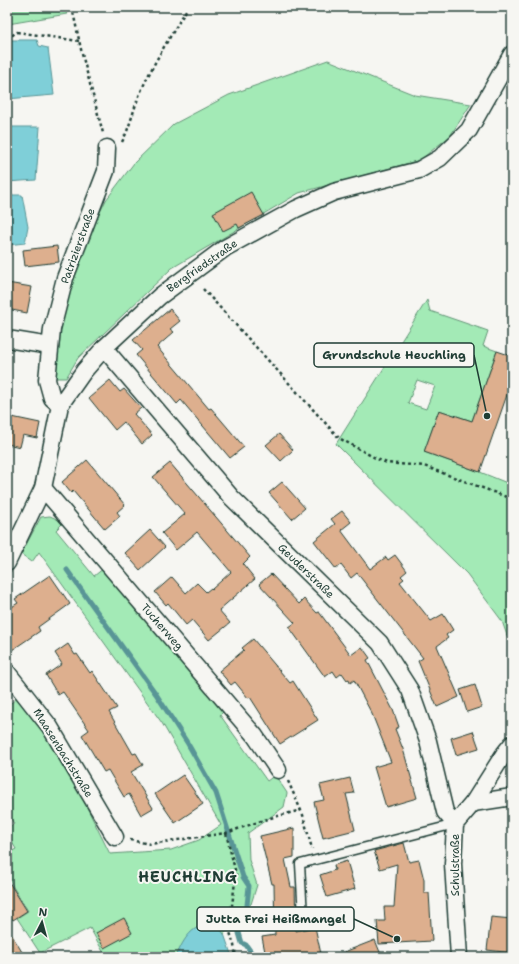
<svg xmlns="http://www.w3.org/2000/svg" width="519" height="964" viewBox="0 0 519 964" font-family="'Shantell Sans',sans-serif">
  <rect width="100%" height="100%" fill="#f6f6f2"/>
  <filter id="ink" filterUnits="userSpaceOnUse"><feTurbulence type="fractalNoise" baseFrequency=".025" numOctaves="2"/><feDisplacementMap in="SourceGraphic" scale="8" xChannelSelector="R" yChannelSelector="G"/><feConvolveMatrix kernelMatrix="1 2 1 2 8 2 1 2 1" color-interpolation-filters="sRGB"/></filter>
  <g filter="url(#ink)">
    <!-- green -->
    <g fill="#a3eab6" stroke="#619475" fill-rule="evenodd">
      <path d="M7,7H66L67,14L8,24L7,25Z"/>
      <path d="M328,60L415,95L471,104L450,136L420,160L299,193L172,268L78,358L66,378H54L62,307L79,254L106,200L134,163L174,124L229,95Z"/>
      <path d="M427,300L430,311L488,331L483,346L497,351L472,421L439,410L424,452L480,472L512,485V650L502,621L467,574L336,444ZM417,380L435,386L426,409L408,403Z"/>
      <path d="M50,516L59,520L62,524L56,530L94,576L104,568L223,712L220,715L267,781L275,775L287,793L284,807L248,833L249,860L257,885L251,904L236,917L224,934L215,923L179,950L176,957H106L90,928L40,953L17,918L28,911L13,887L7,871V854L16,849L7,834V829L14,824L7,812V706L20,696L60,753L110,854L171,850L199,840L221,825L162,723L39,552L32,562L21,554L41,517Z"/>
    </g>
    <!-- water -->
    <g fill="#7fcfd8" stroke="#599596">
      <path d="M7,40H37L39,46L48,48L54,95L7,99Z"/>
      <path d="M7,127H40L36,180L7,182Z"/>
      <path d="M7,195H22L28,227L25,243L7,245Z"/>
      <path d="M215,923L224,934L232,957H176C184,938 192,924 215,923Z"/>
    </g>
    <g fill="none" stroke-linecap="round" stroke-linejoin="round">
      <!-- stream -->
      <path stroke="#599596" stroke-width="5" d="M67,570L156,694L188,744L216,793L243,877L249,886L246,915L242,922L239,933L242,943L246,945L251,952L250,957"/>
    </g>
    <!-- building -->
    <g fill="#ddaf8e" stroke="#1f3d34">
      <path d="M251,192L264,215L239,228L237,224L223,231L213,213Z"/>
      <path d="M57,246L59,262L25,266L23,250Z"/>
      <path d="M7,283L32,287L27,313L7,309Z"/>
      <path d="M170,309L180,321L170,329L174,332L157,347L209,409L211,408L244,447L230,458L181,400L177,404L136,355L142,350L133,340Z"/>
      <path d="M497,351L512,356V394L508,392L480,472L424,452L439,410L472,421Z"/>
      <path d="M110,380L120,392L124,389L141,408L134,414L152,435L142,444L124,422L115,430L89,398Z"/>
      <path d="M7,416L40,423L37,438L23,435L20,447L7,444Z"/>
      <path d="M279,434L293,450L281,461L266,445Z"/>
      <path d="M87,460L125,505L117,512L120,516L105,529L73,491L71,493L62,482Z"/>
      <path d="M170,463L250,557L243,564L255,579L219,610L230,623L209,640L192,620L186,625L168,603L166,605L155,592L172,577L186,593L197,583L206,592L211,588L212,589L231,572L197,532L176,550L162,533L185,514L153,477Z"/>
      <path d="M282,482L305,508L292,519L269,493Z"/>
      <path d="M342,511L351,522L341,530L370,569L386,557L388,560L395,555L407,571L401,576L404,579L400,582L431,621L443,614L453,630L446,635L448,638L437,646L459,697L437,707L418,661L423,658L357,573L351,578L341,565L336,569L314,541L335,524L331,519Z"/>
      <path d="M150,530L165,547L140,570L125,553Z"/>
      <path d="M271,574L299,604L304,599L317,613L319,612L351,655L362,647L370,658L367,660L393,710L399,727L395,729L403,749L417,798L386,807L374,767L391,762L372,714L354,680L350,683L349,679L347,680L342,673L337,677L333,671L325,677L289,627L295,623L259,584Z"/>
      <path d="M50,575L70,604L38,627L40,631L12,650L7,642V610L18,603L15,599Z"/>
      <path d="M253,639L290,683L293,681L318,720L280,744L250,697L248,698L235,682L231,685L219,671L244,650L242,648Z"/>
      <path d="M68,644L75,655L77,654L90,673L92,671L117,708L109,712L133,754L136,753L143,765L131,772L153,808L141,815L129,794L124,797L108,770L104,772L82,735L89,730L63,692L58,695L46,675L62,664L55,653Z"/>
      <path d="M475,685L482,707L467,712L460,690Z"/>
      <path d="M473,731L479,748L456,755L451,738Z"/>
      <path d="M183,775L203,804L175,823L155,794Z"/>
      <path d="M350,778L354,793L346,794L355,830L323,838L314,802L324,800L320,785Z"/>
      <path d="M294,828V857L285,859L291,887H295L296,931L315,927L321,954L308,957H266L262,937L275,935L274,884H272L260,836Z"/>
      <path d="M404,843L409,862L419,860L424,880V893H429L432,941L379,944L377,921H385L384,907H394L397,864L380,869L374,851Z"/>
      <path d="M347,861L355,889L327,897L320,875L335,870L334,865Z"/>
      <path d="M7,879L27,911L13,920L7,911Z"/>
      <path d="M491,917L512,919V953L487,950Z"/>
      <path d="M124,918L132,933L104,948L96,933Z"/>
      <path d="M7,927L25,957H7Z"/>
      <path d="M375,940L382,957H335L334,956Z"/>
    </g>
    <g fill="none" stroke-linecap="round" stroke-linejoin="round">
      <defs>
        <path id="lane" d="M303,916L300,864L455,824"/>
        <g id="street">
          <path d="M7,339L50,346"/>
          <path d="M104,348L231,497L380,643L410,690L428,741L445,812L455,824"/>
          <path d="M60,405L52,398L47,380L52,329L65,278L106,171L107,148"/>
          <path d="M43,488L255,736L278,770"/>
          <path d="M7,563L43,488L60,405L84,371L104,348L160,296L225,248L296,209L334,192L419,170L440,158L469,130L512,54"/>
          <path d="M7,672L50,727L115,837"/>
          <path d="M473,803L512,797"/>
          <path d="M459,957L453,864L455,824L473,803L504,754L512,744"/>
        </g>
      </defs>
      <!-- lane casing -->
      <use href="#lane" stroke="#1f3d34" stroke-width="11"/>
      <!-- street casing -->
      <use href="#street" stroke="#1f3d34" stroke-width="19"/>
      <!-- path -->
      <g stroke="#1f3d34" stroke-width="2.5" stroke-dasharray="3 3" stroke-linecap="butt">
        <path d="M72,7L82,54L103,133"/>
        <path d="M7,39L17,32L79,41"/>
        <path d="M122,142C130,127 133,111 139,96C152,64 171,36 188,7"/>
        <path d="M203,289L339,438L377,459L387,463L424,466L512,499"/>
        <path d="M288,781L303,815L312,849"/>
        <path d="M226,833L236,874L229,929L234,945L236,957"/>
        <path d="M130,840L150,844L226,833L270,818L301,810"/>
      </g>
      <!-- lane -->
      <use href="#lane" stroke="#f6f6f2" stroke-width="8"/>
      <!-- street -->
      <use href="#street" stroke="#f6f6f2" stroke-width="16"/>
    </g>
  </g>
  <g text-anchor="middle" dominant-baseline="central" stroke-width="4" stroke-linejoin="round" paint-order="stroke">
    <!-- street labels -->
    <g font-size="11" fill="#1f3d34" stroke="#f6f6f2">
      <text transform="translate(78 246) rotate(-70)">Patrizierstraße</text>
      <text transform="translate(202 266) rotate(-35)">Bergfriedstraße</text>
      <text transform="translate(306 571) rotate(44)">Geuderstraße</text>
      <text transform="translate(162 627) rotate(49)">Tucherweg</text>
      <text transform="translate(63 753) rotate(58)">Maasenbachstraße</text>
      <text transform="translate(455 865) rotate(-90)">Schulstraße</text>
    </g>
    <!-- district labels -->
    <g font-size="15" font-weight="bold" letter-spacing="1" fill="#1f3d34" stroke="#f6f6f2">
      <text x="188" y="877">HEUCHLING</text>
    </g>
  </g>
  <!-- callouts -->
  <path fill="none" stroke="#1f3d34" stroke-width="1.5" d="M487 416L474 355M397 939L354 919"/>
  <g fill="#1f3d34" stroke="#f6f6f2" stroke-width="1.5">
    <circle cx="487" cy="416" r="4"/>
    <circle cx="397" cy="939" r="4"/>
  </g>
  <g fill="#f6f6f2" stroke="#1f3d34" stroke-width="1.5">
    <rect x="314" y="343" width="160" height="24" rx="4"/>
    <rect x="197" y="907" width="157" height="24" rx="4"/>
  </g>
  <g font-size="12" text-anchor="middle" font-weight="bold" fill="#1f3d34">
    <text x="394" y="359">Grundschule Heuchling</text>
    <text x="276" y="923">Jutta Frei Heißmangel</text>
  </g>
  <!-- margin -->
  <rect width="519" height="964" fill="none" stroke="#f6f6f2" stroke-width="24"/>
  <rect x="12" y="12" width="495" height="940" fill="none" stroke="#1f3d34" stroke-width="1.5" filter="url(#ink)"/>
  <!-- north arrow -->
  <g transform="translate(42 922) rotate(6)" stroke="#f6f6f2" stroke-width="3" paint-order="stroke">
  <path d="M0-3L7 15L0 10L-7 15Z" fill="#1f3d34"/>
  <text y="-6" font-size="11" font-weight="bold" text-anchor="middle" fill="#1f3d34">N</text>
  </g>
</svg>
